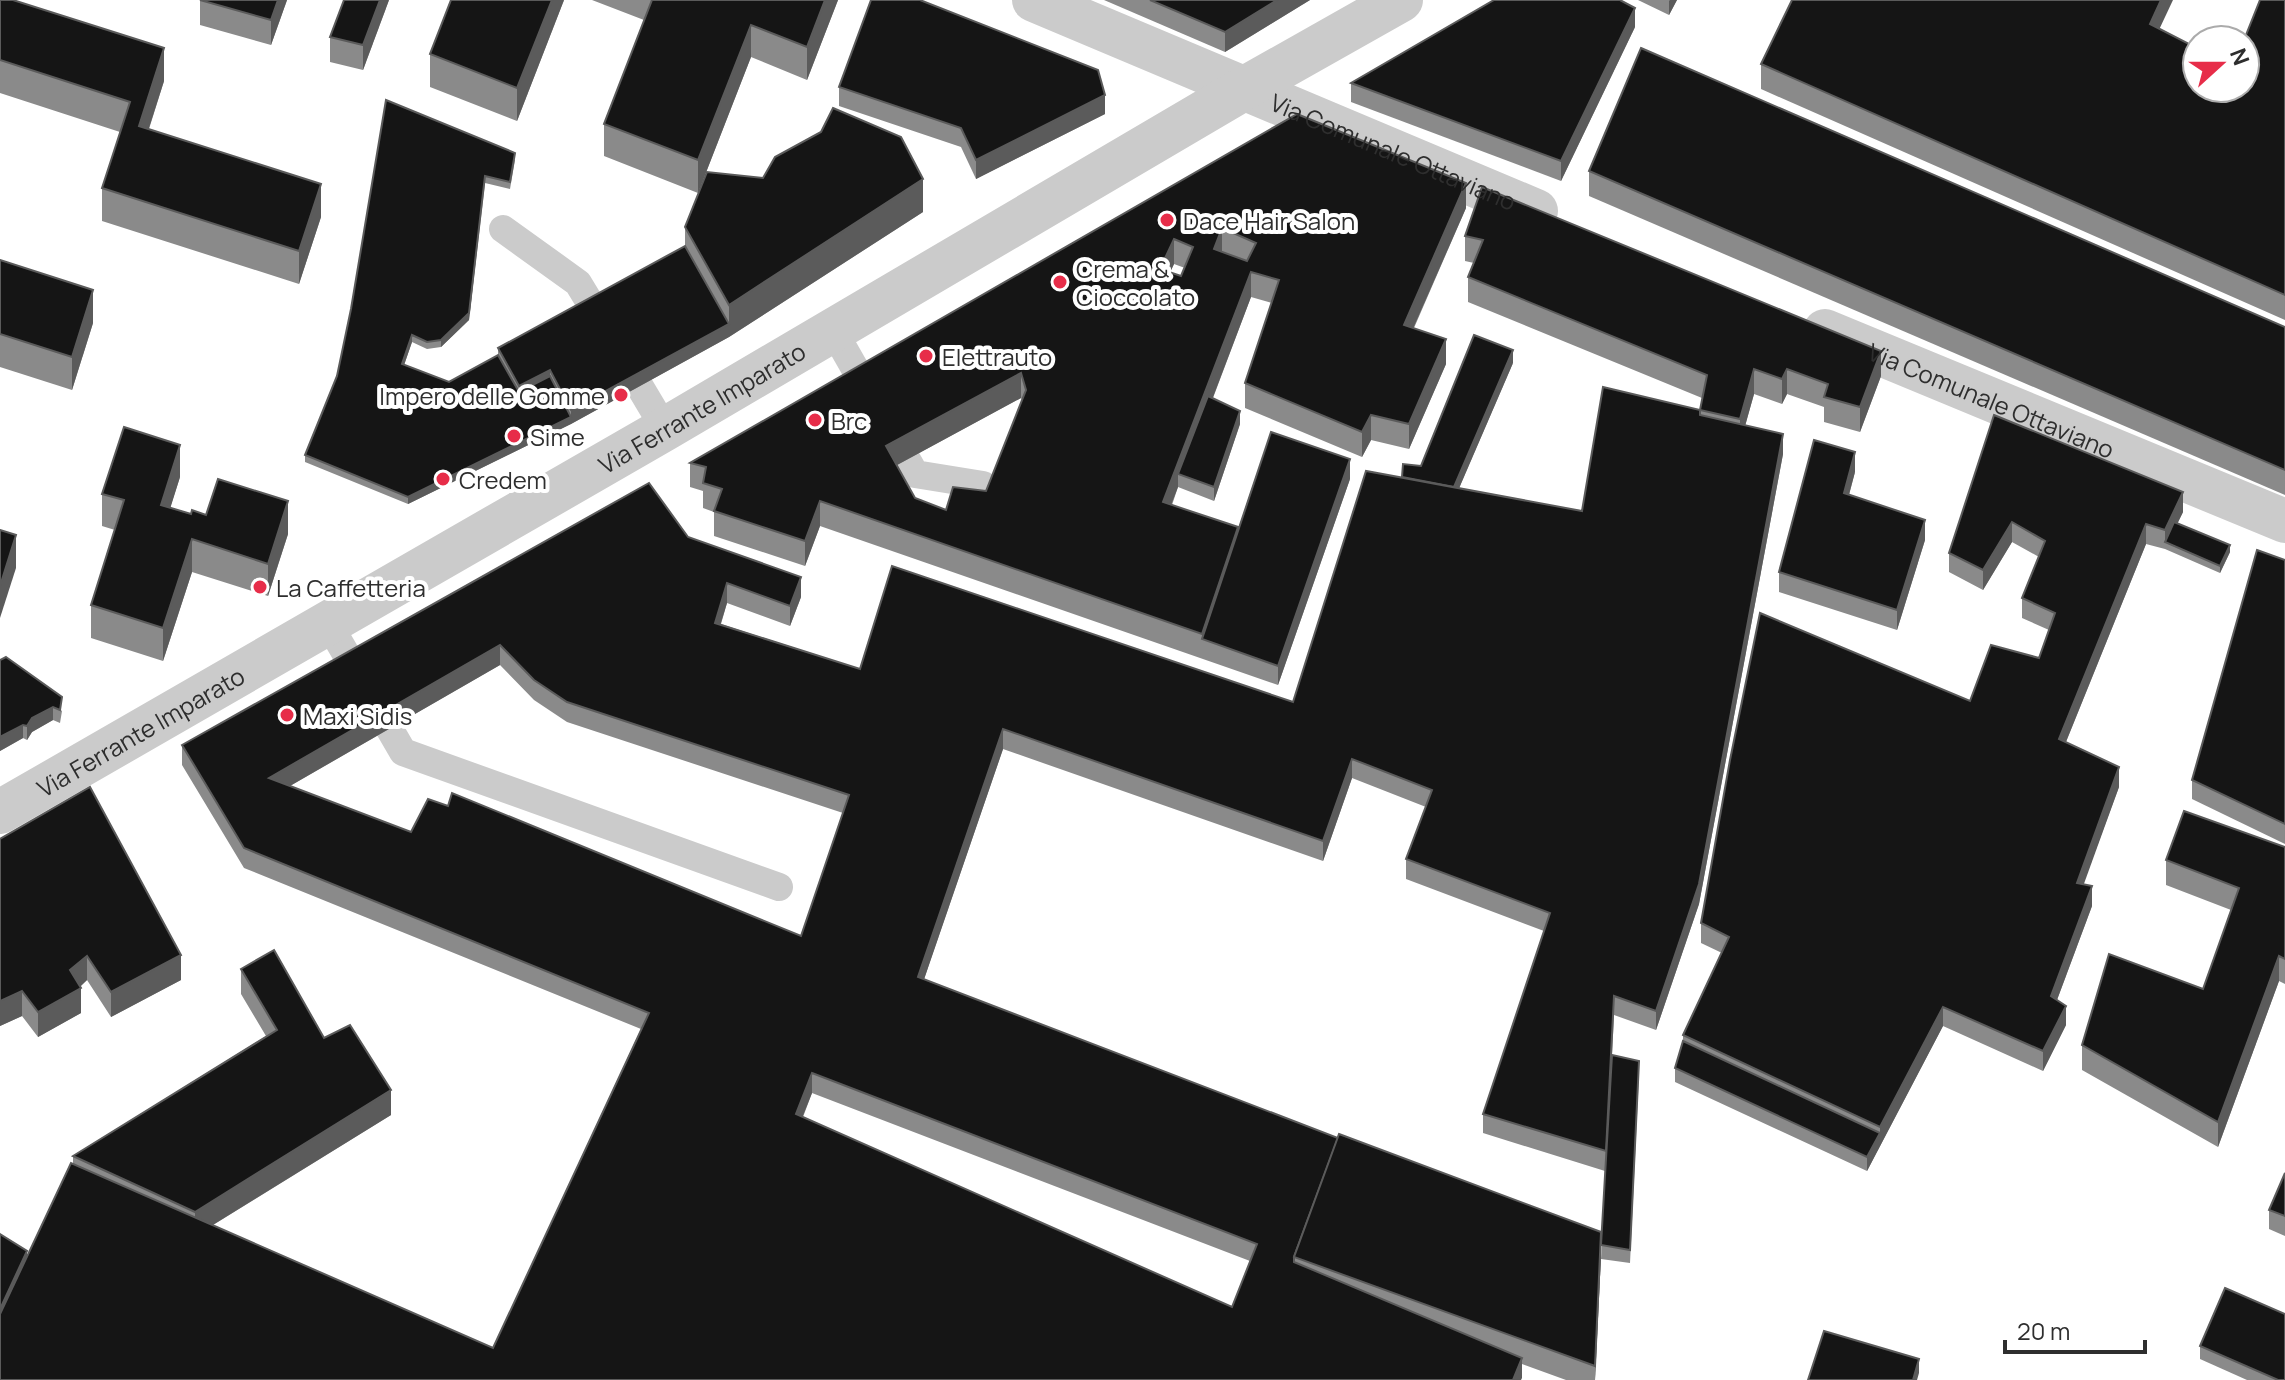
<svg xmlns="http://www.w3.org/2000/svg" width="2285" height="1380" viewBox="0 0 2285 1380" font-family="Manrope,sans-serif">
  <rect width="100%" height="100%" fill="#fff"/>
  <g fill="none" stroke-linecap="round" stroke-linejoin="round">
    <!-- lane -->
    <g stroke="#cbcbcb" stroke-width="28">
      <path d="M503,229L578,283L595,311"/>
      <path d="M833,330L915,474L983,485"/>
      <path d="M640,387L665,429"/>
      <path d="M328,623L403,752L779,887"/>
    </g>
    <!-- street -->
    <g stroke="#cbcbcb" stroke-width="44">
      <path id="s1" d="M1034,0L1536,211"/>
      <path id="s2" d="M1825,331L2285,521"/>
      <path id="s3" d="M0,812L665,429L1245,88L1401,0"/>
    </g>
  </g>
  <!-- wall -->
  <g fill="#8a8a8a" fill-rule="evenodd">
    <path d="M0,0L164,81L149,129L321,217L299,284L102,221V188L120,132L0,93Z"/>
    <path d="M200,0H287L271,45L200,25Z"/>
    <path d="M389,0L363,70L330,62V37Z"/>
    <path d="M564,0L517,121L430,87V54Z"/>
    <path d="M592,0H838L807,80L751,57L698,193L604,156V124L644,20Z"/>
    <path d="M1104,0H1310L1225,52Z"/>
    <path d="M1638,0H1677L1669,15Z"/>
    <path d="M2285,0V320L1761,89V64L2160,29L2245,88Z"/>
    <path d="M1635,27L1561,181L1351,102V83Z"/>
    <path d="M839,87L1105,114L976,179L961,147L839,106Z"/>
    <path d="M386,100L515,160L510,189L485,183L469,320L441,347L427,349L412,342L404,365L449,382L498,355V348L685,246V227L923,212L729,337L571,424L408,504L305,462V455L337,376L351,309Z"/>
    <path d="M1297,114L1466,208L1414,328L1446,364L1409,449L1371,440L1362,457L1245,408V383L1272,303L1251,297L1213,398L1240,424L1214,501L1178,487L1172,505L1238,527L1350,479L1278,685L820,526L805,566L714,536V512L703,508V491L690,487V463ZM1174,264L1185,268L1181,276L1170,272ZM1021,398L1022,400L986,491L946,510L915,498L897,465Z"/>
    <path d="M1589,171L2285,327V495L1589,196Z"/>
    <path d="M1482,187L1881,376L1860,432L1824,422V407L1787,394L1782,404L1754,394L1745,426L1783,454L1699,904L1656,1030L1614,1015L1612,1056L1639,1075L1630,1263L1601,1259L1605,1171L1483,1133V1114L1544,931L1406,879V859L1426,807L1352,778L1323,861L1003,749L924,979L1601,1257L1595,1380H1566L1522,1364V1378L0,1380L27,1256L73,1163V1156L266,1036L241,994V969L324,1038L391,1115L213,1225L493,1348L641,1029L244,868L182,765V745L688,537L801,597L790,626L727,603L721,624L860,669L1293,702L1402,477L1421,466L1513,363L1459,488L1582,511L1700,410L1702,398L1468,302V277L1474,263L1465,261V236ZM500,665L534,700L567,722L843,813L801,936L411,832L290,786ZM812,1093L1250,1261L1232,1307L803,1117Z"/>
    <path d="M0,260L93,323L72,390L0,367Z"/>
    <path d="M1994,415L2183,512L2177,524L2230,552L2220,573L2165,549L2146,544L2066,742L2119,787L2083,884L2092,906L2057,1000L2066,1025L2043,1071L1943,1026L1867,1171L1675,1082V1068L1683,1041V1035L1722,953L1701,943V923L1970,701L2039,658L2049,630L2022,618V598L2039,557L2012,542L1983,590L1949,572V553Z"/>
    <path d="M1855,472L1849,495L1925,540L1897,630L1779,592V572Z"/>
    <path d="M180,477L170,508L191,514L206,515L288,534L268,596L192,572L163,661L91,638V605L115,530L102,526V494Z"/>
    <path d="M2285,560V844L2192,799V780Z"/>
    <path d="M0,660L62,711L60,723L53,720L32,732L27,740L23,738L0,751Z"/>
    <path d="M0,839L181,980L111,1017L87,980L80,987L81,1013L38,1037L22,1016L0,1026Z"/>
    <path d="M2285,847V984L2279,981L2218,1147L2082,1070V1045L2203,989L2231,910L2166,885V860Z"/>
    <path d="M2285,1173V1236L2269,1229V1210Z"/>
    <path d="M2200,1346L2285,1380H2247L2200,1359Z"/>
  </g>
  <!-- shaded-wall -->
  <g fill="#5b5b5b">
    <path d="M278,0H287L271,45V20Z"/>
    <path d="M380,0H389L363,70V45Z"/>
    <path d="M552,0H564L517,121V88Z"/>
    <path d="M825,0H838L807,80V47Z"/>
    <path d="M1277,0H1310L1225,52V32Z"/>
    <path d="M1670,0H1677L1669,15V1Z"/>
    <path d="M2161,0H2173L2150,49V24Z"/>
    <path d="M1635,8V27L1561,181V161Z"/>
    <path d="M751,25V57L698,193V160Z"/>
    <path d="M164,48V81L139,159V126Z"/>
    <path d="M1105,95V114L976,179V160Z"/>
    <path d="M485,176L469,320L441,347V340Z"/>
    <path d="M923,179V212L729,337V305Z"/>
    <path d="M1466,183V208L1404,349V325Z"/>
    <path d="M321,184V217L299,284V251Z"/>
    <path d="M1222,228V253L1214,249Z"/>
    <path d="M1174,239V264L1160,294V269Z"/>
    <path d="M1251,272V297L1183,476L1178,474V487L1163,526V502Z"/>
    <path d="M93,290V323L72,390V357Z"/>
    <path d="M729,324V337L571,424L408,504V497L571,417V410Z"/>
    <path d="M412,335V342L402,371V364Z"/>
    <path d="M1446,339V364L1409,449V424Z"/>
    <path d="M1513,350V363L1451,507V493Z"/>
    <path d="M1881,351V376L1860,432V407Z"/>
    <path d="M1754,369V394L1740,444V419Z"/>
    <path d="M1787,369V394L1782,404V379Z"/>
    <path d="M550,370V383L519,399V386Z"/>
    <path d="M1021,373V398L886,471V446Z"/>
    <path d="M1240,411V424L1214,501V487Z"/>
    <path d="M1371,415V440L1362,457V432Z"/>
    <path d="M1783,434V454L1699,904L1656,1030V1011Z"/>
    <path d="M180,445V477L161,538V505Z"/>
    <path d="M1855,452V472L1844,513V493Z"/>
    <path d="M1350,459V479L1278,685V666Z"/>
    <path d="M2183,492V512L2168,543L2165,542V530Z"/>
    <path d="M288,501V534L268,596V564Z"/>
    <path d="M820,501V526L805,566V541Z"/>
    <path d="M1925,520V540L1897,630V610Z"/>
    <path d="M2012,522V542L1983,590V570Z"/>
    <path d="M2146,524V544L2059,759V739Z"/>
    <path d="M1238,527V552L1202,639V634Z"/>
    <path d="M16,535V568L0,618V586Z"/>
    <path d="M192,539V572L163,661V628Z"/>
    <path d="M2230,545V552L2220,573V566Z"/>
    <path d="M801,577V597L790,626V606Z"/>
    <path d="M727,583V603L715,642V623Z"/>
    <path d="M500,645V665L269,798V778Z"/>
    <path d="M53,707V720L32,732L27,740V726L32,718Z"/>
    <path d="M23,725V738L0,751V737Z"/>
    <path d="M1003,729V749L918,997V977Z"/>
    <path d="M1352,759V778L1323,861V841Z"/>
    <path d="M2119,767V787L2077,903V883Z"/>
    <path d="M2092,886V906L2051,1016V996Z"/>
    <path d="M181,955V980L111,1017V992Z"/>
    <path d="M87,956V980L74,992L81,988V1013L38,1037V1012L70,970Z"/>
    <path d="M2279,956V981L2218,1147V1122Z"/>
    <path d="M22,991V1016L0,1026V1001Z"/>
    <path d="M2066,1006V1025L2043,1071V1051Z"/>
    <path d="M1943,1007V1026L1867,1171V1157L1880,1133V1127Z"/>
    <path d="M812,1073V1093L796,1133V1114Z"/>
    <path d="M391,1090V1115L195,1236V1212Z"/>
    <path d="M1601,1232V1257L1595,1380V1366Z"/>
    <path d="M27,1251V1276L0,1334V1309Z"/>
    <path d="M1522,1358V1378L1521,1380H1513Z"/>
    <path d="M1919,1359V1373L1917,1380H1913Z"/>
  </g>
  <!-- building -->
  <g fill="#151515" stroke="#5b5b5b" stroke-width="2" fill-rule="evenodd">
    <path d="M0,0H13L164,48L139,126L321,184L299,251L102,188L130,102L0,60Z"/>
    <path d="M200,0H278L271,20Z"/>
    <path d="M344,0H380L363,45L330,37Z"/>
    <path d="M451,0H552L517,88L430,54Z"/>
    <path d="M652,0H825L807,47L751,25L698,160L604,124Z"/>
    <path d="M871,0H920L1098,70L1105,95L976,160L961,128L839,87Z"/>
    <path d="M1150,0H1277L1225,32Z"/>
    <path d="M1494,0H1620L1635,8L1561,161L1351,83Z"/>
    <path d="M1792,0H2161L2150,24L2197,48V88H2245V40H2244L2260,0H2285V295L1761,64Z"/>
    <path d="M1641,48L2285,327V470L1589,171Z"/>
    <path d="M386,100L515,153L510,182L485,176L469,313L441,340L427,342L412,335L402,364L449,382L498,355L519,392L550,376L571,417L408,497L305,455L337,376L351,309Z"/>
    <path d="M833,108L901,137L923,179L729,305L685,227L707,172L763,178L775,157L821,132Z"/>
    <path d="M1297,114L1466,183L1404,325L1446,339L1409,424L1371,415L1362,432L1245,383L1279,280L1251,272L1163,502L1238,527L1202,634L820,501L805,541L714,511L722,489L703,483L706,467L690,463ZM1222,228L1256,243L1247,261L1214,249ZM1174,239L1193,247L1181,276L1160,269ZM1021,373L1026,390L986,491L953,487L946,510L915,498L886,446Z"/>
    <path d="M1482,187L1881,351L1860,407L1824,397L1828,384L1787,369L1782,379L1754,369L1740,419L1700,410L1707,375L1468,277L1483,240L1465,236Z"/>
    <path d="M685,246L729,324L571,410L550,370L519,386L498,348Z"/>
    <path d="M0,260L93,290L72,357L0,334Z"/>
    <path d="M1474,335L1513,350L1454,487L1402,477L1403,464L1421,466Z"/>
    <path d="M1603,387L1700,410V415L1783,434L1699,884L1656,1011L1614,996L1606,1151L1483,1114L1550,913L1406,859L1432,790L1352,759L1323,841L1003,729L918,977L1338,1138L1294,1257V1262L1522,1358L1513,1380H0V1314L71,1163L493,1348L649,1013L244,848L182,745L649,483L688,537L801,577L790,606L727,583L715,623L860,669L892,566L1293,702L1366,471L1582,511ZM500,645L534,680L567,702L849,795L801,936L452,793L448,806L428,799L411,832L269,778ZM812,1073L1257,1244L1232,1307L796,1114Z"/>
    <path d="M1208,396L1240,411L1214,487L1178,474Z"/>
    <path d="M1994,415L2183,492L2165,530L2146,524L2059,739L2119,767L2077,883L2092,886L2051,996L2066,1006L2043,1051L1943,1007L1880,1127L1683,1035L1729,937L1701,923L1730,760L1760,613L1970,701L1991,645L2039,658L2055,613L2022,598L2045,541L2012,522L1983,570L1949,553Z"/>
    <path d="M124,427L180,445L161,505L191,514L192,510L206,515L218,479L288,501L268,564L192,539L163,628L91,605L124,500L102,494Z"/>
    <path d="M1271,432L1350,459L1278,666L1202,639Z"/>
    <path d="M1814,440L1855,452L1844,493L1925,520L1897,610L1779,572Z"/>
    <path d="M2174,522L2230,545L2220,566L2165,542Z"/>
    <path d="M0,530L16,535L0,586Z"/>
    <path d="M2257,550L2285,560V824L2192,780Z"/>
    <path d="M6,657L62,697L60,710L53,707L32,718L27,726L23,725L0,737V660Z"/>
    <path d="M90,787L181,955L111,992L87,956L70,970L81,988L38,1012L22,991L0,1001V839Z"/>
    <path d="M2184,811L2285,847V959L2279,956L2218,1122L2082,1045L2109,954L2203,989L2239,888L2166,860Z"/>
    <path d="M274,950L324,1038L350,1025L391,1090L195,1212L73,1156L277,1030L241,969Z"/>
    <path d="M1683,1041L1880,1133L1867,1157L1675,1068Z"/>
    <path d="M1612,1055L1639,1061L1630,1250L1601,1245Z"/>
    <path d="M1339,1134L1601,1232L1595,1366L1294,1257Z"/>
    <path d="M2285,1173V1216L2269,1210Z"/>
    <path d="M0,1234L27,1251L0,1309Z"/>
    <path d="M2225,1288L2285,1314V1380H2278L2200,1346Z"/>
    <path d="M1824,1331L1919,1359L1913,1380H1808Z"/>
  </g>
  <!-- markers -->
  <g fill="#e72d49" stroke="#fff" stroke-width="3">
    <circle cx="1167" cy="220" r="8"/>
    <circle cx="1060" cy="282" r="8"/>
    <circle cx="926" cy="356" r="8"/>
    <circle cx="621" cy="395" r="8"/>
    <circle cx="815" cy="420" r="8"/>
    <circle cx="514" cy="436" r="8"/>
    <circle cx="443" cy="479" r="8"/>
    <circle cx="260" cy="587" r="8"/>
    <circle cx="287" cy="715" r="8"/>
  </g>
  <g text-anchor="middle" dominant-baseline="central" stroke-width="8" stroke-linejoin="round" paint-order="stroke">
    <!-- street labels -->
    <g font-size="24" fill="#2e2e2e" stroke="#fff">
      <text stroke="none"><textPath href="#s1" startOffset="390">Via Comunale Ottaviano</textPath></text>
      <text stroke="none"><textPath href="#s2" startOffset="180">Via Comunale Ottaviano</textPath></text>
      <text stroke="none"><textPath href="#s3" startOffset="810">Via Ferrante Imparato</textPath></text>
      <text stroke="none"><textPath href="#s3" startOffset="162">Via Ferrante Imparato</textPath></text>
    </g>
    <!-- poi labels -->
    <g font-size="24" fill="#2e2e2e" stroke="#fff" text-anchor="start">
      <text x="1183" y="220">Dace Hair Salon</text>
      <text x="1076" y="268">Crema &amp;<tspan x="1076" dy="28">Cioccolato</tspan></text>
      <text x="942" y="356">Elettrauto</text>
      <text x="605" y="395" text-anchor="end">Impero delle Gomme</text>
      <text x="831" y="420">Brc</text>
      <text x="530" y="436">Sime</text>
      <text x="459" y="479">Credem</text>
      <text x="276" y="587">La Caffetteria</text>
      <text x="303" y="715">Maxi Sidis</text>
    </g>
  </g>
  <!-- north arrow -->
  <g transform="translate(2221 64) rotate(69)"><circle r="38" fill="#ffffff" stroke="#ababab" stroke-width="2"/>
  <path d="M0-6L14 30L0 20L-14 30Z" fill="#e72d49"/>
  <text y="-12" font-size="22" font-weight="bold" text-anchor="middle" fill="#2e2e2e">N</text>
  </g>
  <!-- scale -->
  <path d="M2005 1340v12h140v-12" fill="none" stroke="#2e2e2e" stroke-width="4"/>
  <text x="2017" y="1340" font-size="24" fill="#2e2e2e" stroke="#ffffff" stroke-width="6" paint-order="stroke">20 m</text>
</svg>
